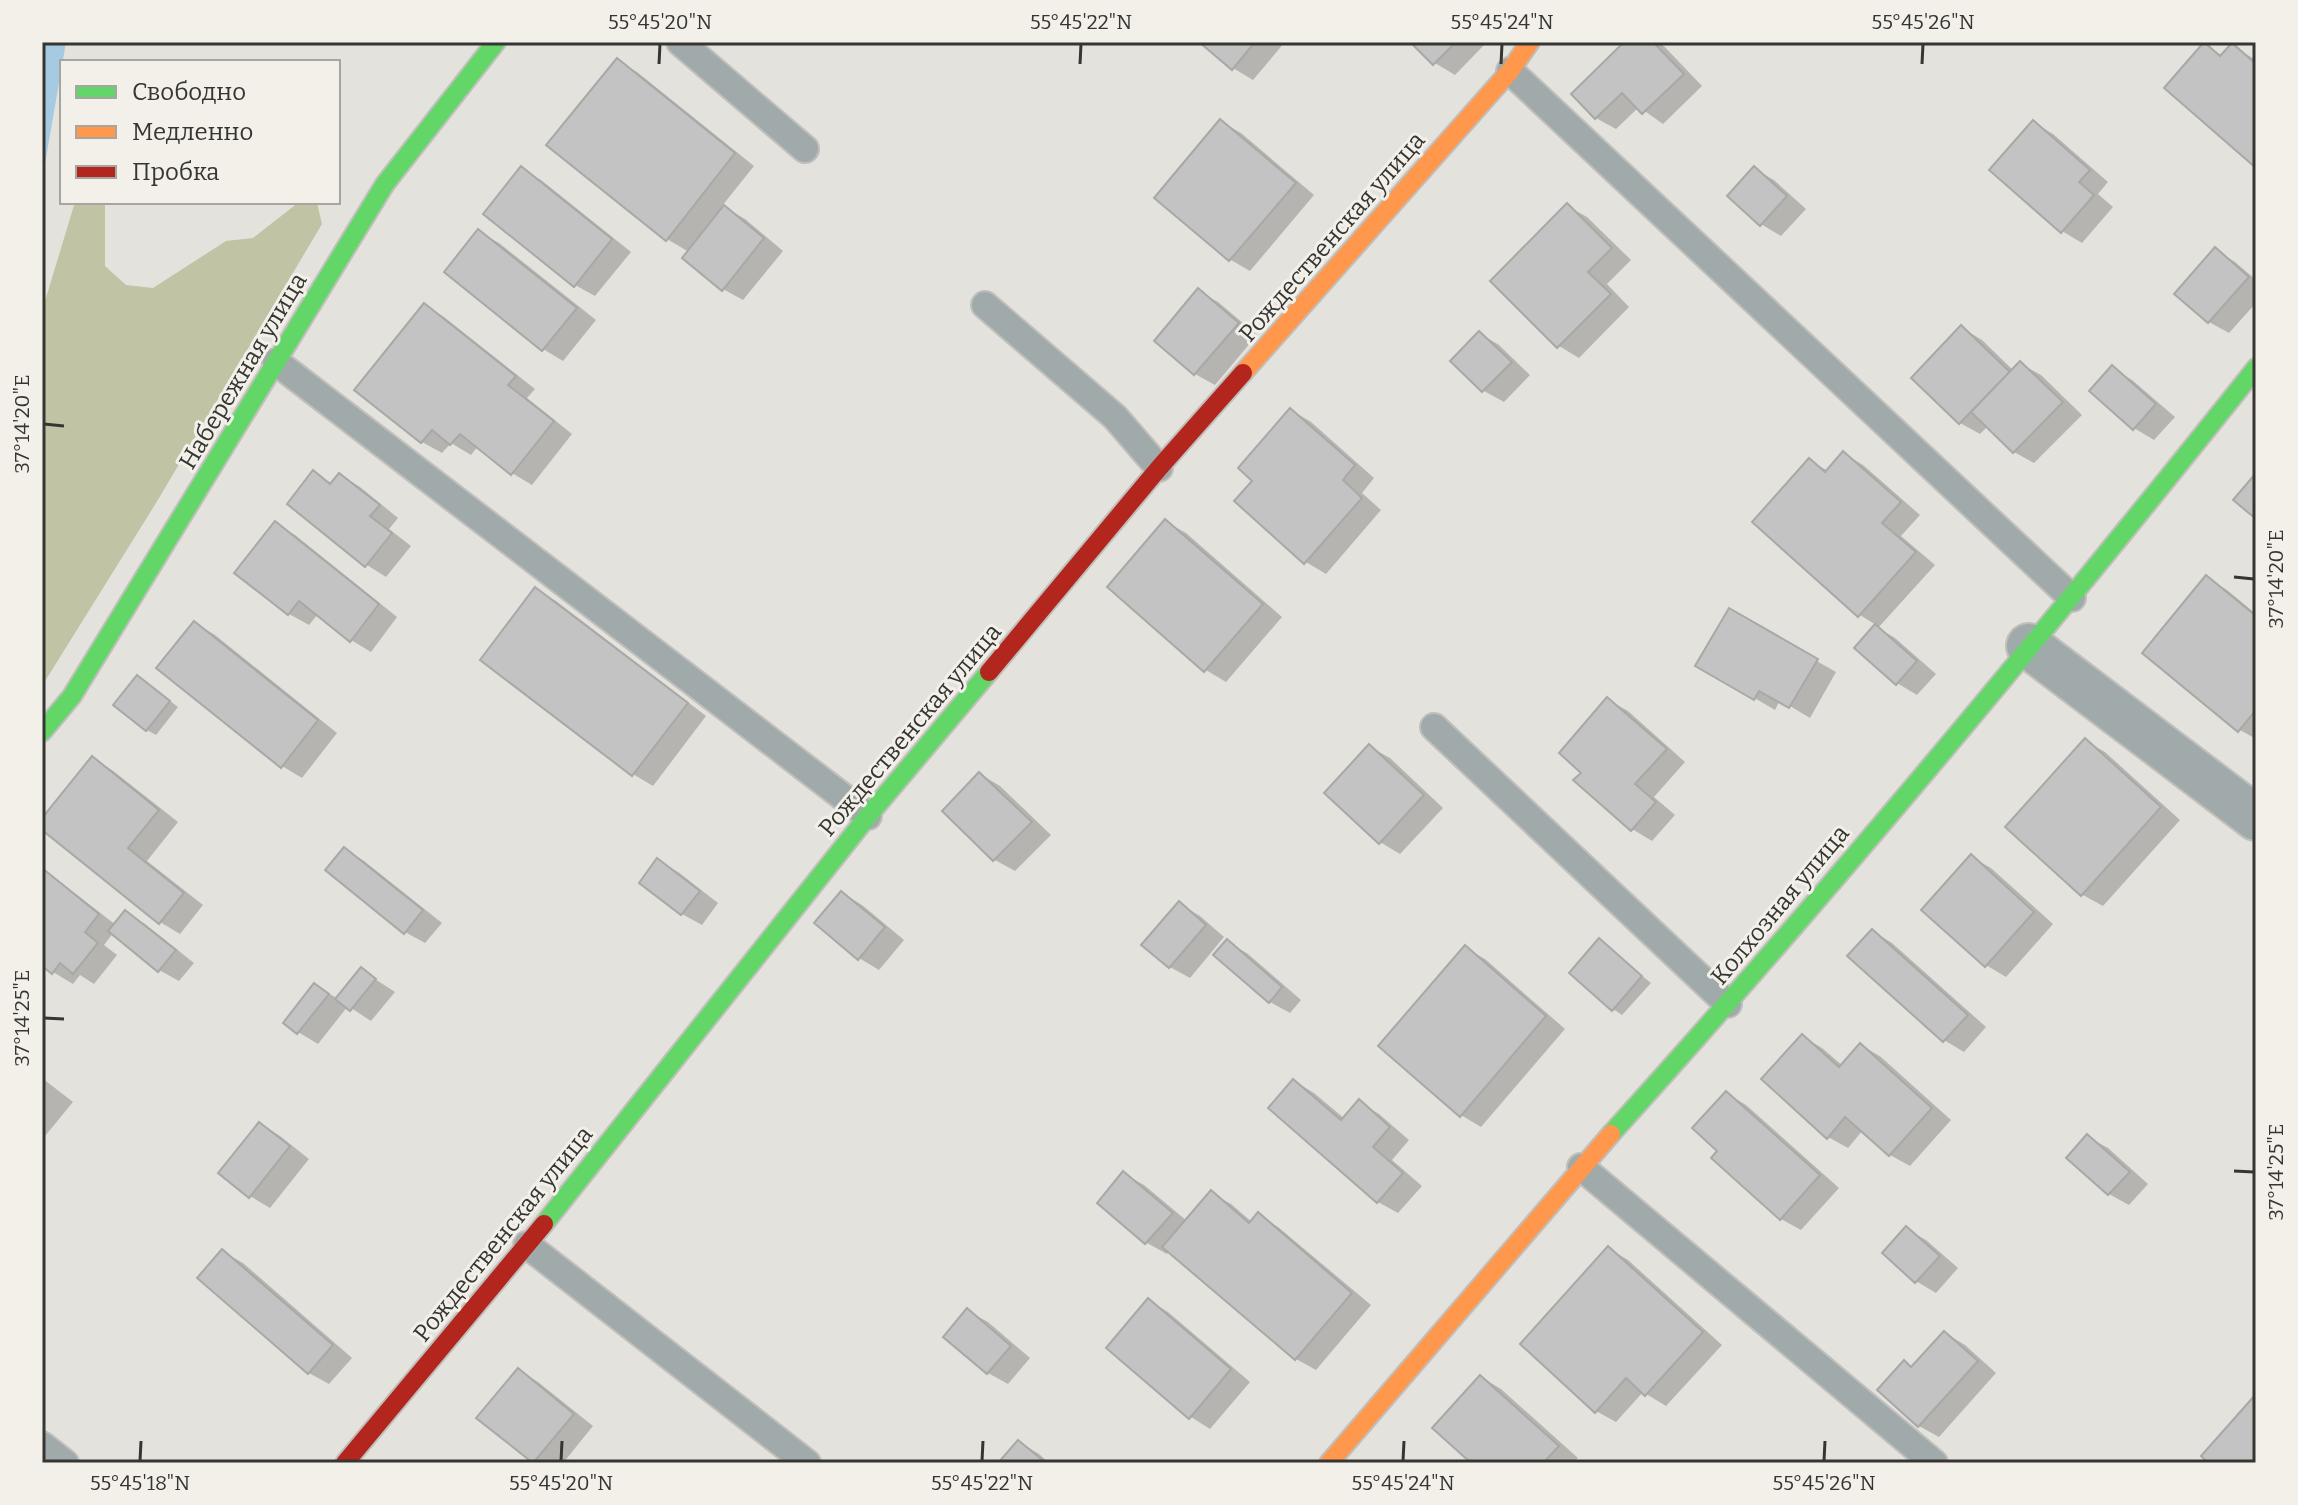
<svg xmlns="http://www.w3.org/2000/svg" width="2298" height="1505" viewBox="0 0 2298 1505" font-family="Bitter,serif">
  <rect width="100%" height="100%" fill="#e3e2dd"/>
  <!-- forest -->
  <path fill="#c0c4a4" d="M75,202H105V266L126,285L153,288L226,241L253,238L299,202L317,203L322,224L156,503L42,686V311Z"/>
  <!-- water -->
  <path fill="#a5cae1" d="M42,42H66L42,181Z"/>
  <!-- shadow -->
  <g fill="#0003">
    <path d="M1202,42H1285L1253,80L1233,68Z"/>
    <path d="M1413,42H1487L1455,75L1435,63Z"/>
    <path d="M1627,42H1660L1702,86L1663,124L1639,107L1616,129L1596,118Z"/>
    <path d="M2204,45L2223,56L2232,46L2256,60V165Z"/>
    <path d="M617,61L637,72L754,166L722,206L745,219L783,251L743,300L723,289L689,252L667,239Z"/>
    <path d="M1221,122L1241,133L1314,195L1250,271L1231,260L1157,198Z"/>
    <path d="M2033,122L2053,134L2108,182L2098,194L2113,207L2082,243L2062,231Z"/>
    <path d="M521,169L541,180L631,252L595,296L575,285Z"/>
    <path d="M1754,169L1774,180L1806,209L1781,236L1761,224Z"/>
    <path d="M1567,206L1587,217L1631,260L1607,284L1629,307L1579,358L1559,346L1493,281Z"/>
    <path d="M479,232L499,243L596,320L563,361L543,349Z"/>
    <path d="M2215,250L2235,262L2256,280V303L2229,333L2209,322Z"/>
    <path d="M1198,291L1218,302L1257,335L1215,385L1195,374L1157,341Z"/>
    <path d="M425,305L444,317L535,389L527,398L572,434L532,485L512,473L478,446L471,455L451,443L442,453L422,442L357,389Z"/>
    <path d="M1962,328L1982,340L2014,371L2021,364L2041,375L2082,415L2034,463L2014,452L1988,426L1980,434L1960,423L1914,378Z"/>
    <path d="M1479,333L1499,345L1530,375L1504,402L1484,391L1453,361Z"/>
    <path d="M2112,368L2132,380L2175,417L2154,440L2134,428Z"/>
    <path d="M1291,410L1311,422L1374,478L1362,493L1381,510L1326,574L1306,562L1255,481Z"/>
    <path d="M1843,453L1863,465L1920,515L1901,536L1935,565L1878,628L1895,638L1936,674L1917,695L1897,683L1857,648L1876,625L1860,615L1755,522L1809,460L1828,471Z"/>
    <path d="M314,473L333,484L340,475L360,487L398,518L389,529L411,546L386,577L367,565L289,503Z"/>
    <path d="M1166,522L1186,533L1282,617L1226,682L1206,670L1109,586Z"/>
    <path d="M275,524L295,535L397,617L371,652L351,640L318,614L309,625L289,614Z"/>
    <path d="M2207,578L2227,590L2256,614V739L2240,730Z"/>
    <path d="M536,590L556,601L706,716L653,786L633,774Z"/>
    <path d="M1729,611L1836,672L1810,718L1780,700L1775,710L1698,665Z"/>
    <path d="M195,623L215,635L337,733L302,778L282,766Z"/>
    <path d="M138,677L178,707L156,735L147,730Z"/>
    <path d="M1608,700L1628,711L1685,762L1654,797L1675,815L1652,841L1632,829L1584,773Z"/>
    <path d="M2085,741L2105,752L2180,820L2103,906L2083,895L2008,827Z"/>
    <path d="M1370,747L1390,758L1443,808L1400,854L1380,842Z"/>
    <path d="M92,758L112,770L178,822L147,861L203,905L180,934L160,922L42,828V821Z"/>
    <path d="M980,774L1000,786L1051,835L1015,871L995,860L944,810Z"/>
    <path d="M344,849L364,861L442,923L425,943L405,932Z"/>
    <path d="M1971,857L1991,868L2053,924L2006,977L1986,965Z"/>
    <path d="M658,861L678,872L718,903L702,925L682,914L642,882Z"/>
    <path d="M42,868L116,925L125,912L145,924L194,963L179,981L159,970L113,933L104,945L117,955L94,984L80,975L73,984L53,972L42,963Z"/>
    <path d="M842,893L862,905L904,940L879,970L859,958Z"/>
    <path d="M1180,904L1200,916L1224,937L1190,978L1170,967Z"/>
    <path d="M1872,931L1892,943L1986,1027L1964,1052L1944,1040Z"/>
    <path d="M1599,941L1651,983L1622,1015L1613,1009Z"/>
    <path d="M1228,942L1248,954L1301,1000L1290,1013L1270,1002L1216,955Z"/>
    <path d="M1465,948L1485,959L1565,1029L1481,1127L1461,1115Z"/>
    <path d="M361,970L395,992L371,1021L348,1006L318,1044L298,1032L315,985L338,999Z"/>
    <path d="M1802,1036L1822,1048L1843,1066L1861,1045L1881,1057L1951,1120L1910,1166L1890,1155L1863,1130L1848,1148L1828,1137Z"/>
    <path d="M42,1078L73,1102L45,1136L42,1134Z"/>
    <path d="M1294,1081L1314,1093L1345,1119L1359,1102L1379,1114L1409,1140L1392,1160L1422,1186L1398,1213L1378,1202L1271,1108Z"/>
    <path d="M1726,1093L1746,1105L1839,1188L1801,1230L1781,1219L1720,1151Z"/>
    <path d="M260,1124L280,1136L309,1159L270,1208L250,1196Z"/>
    <path d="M2088,1137L2108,1148L2148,1184L2129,1205L2109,1194L2069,1158Z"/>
    <path d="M1124,1174L1144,1185L1187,1221L1211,1193L1231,1204L1252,1222L1258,1215L1278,1227L1371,1305L1316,1370L1296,1359L1169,1251L1167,1254L1147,1243L1100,1202Z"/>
    <path d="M1906,1229L1926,1240L1958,1268L1936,1293L1916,1281Z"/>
    <path d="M1608,1248L1628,1260L1722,1345L1666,1406L1643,1392L1616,1422L1596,1411Z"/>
    <path d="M223,1252L243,1263L352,1358L329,1384L309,1373L200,1278Z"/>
    <path d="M1148,1300L1168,1312L1250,1382L1210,1429L1191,1417Z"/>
    <path d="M968,1311L988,1322L1030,1358L1008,1384L988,1373L946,1337Z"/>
    <path d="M1945,1333L1965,1345L1996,1373L1939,1437L1919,1426L1905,1362L1913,1367Z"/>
    <path d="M518,1370L538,1382L593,1426L563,1463H534L479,1418Z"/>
    <path d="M1481,1377L1501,1389L1578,1458L1573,1463H1474Z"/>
    <path d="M1019,1442L1039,1454L1049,1463H1001Z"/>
  </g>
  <!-- building -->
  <g fill="#c4c3c3" stroke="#a8a8a7" stroke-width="2">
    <path d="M1199,42H1255L1232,70Z"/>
    <path d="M1410,42H1456L1433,65Z"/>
    <path d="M1624,42H1653L1684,74L1642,114L1622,93L1595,119L1571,94Z"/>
    <path d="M2204,42L2220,56L2232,43L2256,64V168L2164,88Z"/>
    <path d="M617,58L735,153L666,241L546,145Z"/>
    <path d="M1220,119L1296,183L1229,261L1154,198Z"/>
    <path d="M2033,120L2090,170L2079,182L2094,195L2061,233L1989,170Z"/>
    <path d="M521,166L612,239L574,287L483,214Z"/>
    <path d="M1754,166L1787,196L1760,226L1727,196Z"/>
    <path d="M1567,203L1612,248L1588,272L1611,294L1557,348L1490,281Z"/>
    <path d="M724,205L764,238L722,291L682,258Z"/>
    <path d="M478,229L577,308L542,351L444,272Z"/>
    <path d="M2215,247L2249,277L2208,323L2174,294Z"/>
    <path d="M1198,288L1239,323L1194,375L1154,341Z"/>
    <path d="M424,303L516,376L508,385L554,421L511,475L460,434L450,445L432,430L421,443L354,390Z"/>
    <path d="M1961,325L2010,372L1959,424L1911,378Z"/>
    <path d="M1479,331L1512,362L1482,392L1450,361Z"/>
    <path d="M2020,361L2063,402L2013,453L1971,412Z"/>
    <path d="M2112,365L2156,404L2133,430L2089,391Z"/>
    <path d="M1290,408L1355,465L1343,480L1362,498L1304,564L1234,501L1252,481L1238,468Z"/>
    <path d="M1843,451L1901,502L1882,523L1916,552L1858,617L1752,522L1809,458L1825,472Z"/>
    <path d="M313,470L330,484L339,473L380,505L370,516L392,533L365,567L287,504Z"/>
    <path d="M2256,473V519L2233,500Z"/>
    <path d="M1165,519L1263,604L1204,672L1107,587Z"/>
    <path d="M275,521L379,604L350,642L299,601L288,615L234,573Z"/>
    <path d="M2206,575L2256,616V710L2238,732L2142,653Z"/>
    <path d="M535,587L688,703L632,776L480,660Z"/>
    <path d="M1729,608L1818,659L1789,708L1759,691L1754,700L1695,666Z"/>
    <path d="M194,621L318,720L281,768L156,668Z"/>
    <path d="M1875,624L1917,661L1896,685L1854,648Z"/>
    <path d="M137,675L170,701L146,731L113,705Z"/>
    <path d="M1607,697L1667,749L1635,784L1656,802L1631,831L1573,780L1581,773L1559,753Z"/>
    <path d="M2085,738L2161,807L2081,896L2005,827Z"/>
    <path d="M1369,744L1424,795L1379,844L1324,793Z"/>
    <path d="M92,756L159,810L128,848L184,893L159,924L42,830V818Z"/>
    <path d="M979,772L1032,822L993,861L942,811Z"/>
    <path d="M344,847L423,910L404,934L325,870Z"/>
    <path d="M1971,854L2034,912L1985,967L1921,910Z"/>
    <path d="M657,858L700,891L681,915L639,883Z"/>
    <path d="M42,868L99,914L85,932L98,943L73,974L60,963L52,974L42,966Z"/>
    <path d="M841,891L885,927L858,960L814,923Z"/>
    <path d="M1179,901L1206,925L1169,968L1141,945Z"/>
    <path d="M125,910L176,950L158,972L108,931Z"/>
    <path d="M1872,929L1968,1015L1943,1042L1847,956Z"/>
    <path d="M1599,938L1642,976L1612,1011L1569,973Z"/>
    <path d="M1227,939L1282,987L1269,1003L1213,955Z"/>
    <path d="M1465,945L1546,1016L1460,1117L1378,1046Z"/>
    <path d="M361,967L376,979L350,1011L335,999Z"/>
    <path d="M314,983L329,994L297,1034L283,1023Z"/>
    <path d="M1802,1034L1839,1067L1860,1043L1932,1108L1889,1156L1845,1117L1827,1139L1761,1079Z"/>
    <path d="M1293,1079L1341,1120L1359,1099L1390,1127L1373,1147L1403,1173L1377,1203L1268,1108Z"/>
    <path d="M1726,1091L1820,1175L1780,1220L1711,1158L1717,1151L1692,1128Z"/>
    <path d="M259,1122L290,1146L249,1198L218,1173Z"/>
    <path d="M2087,1134L2130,1172L2108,1195L2066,1158Z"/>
    <path d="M1123,1171L1173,1213L1145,1244L1097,1203Z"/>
    <path d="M1211,1190L1249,1223L1258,1212L1352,1293L1295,1360L1162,1247Z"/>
    <path d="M1906,1226L1940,1256L1915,1283L1882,1253Z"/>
    <path d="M1608,1246L1703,1332L1645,1396L1626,1378L1595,1413L1520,1344Z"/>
    <path d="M222,1249L333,1345L308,1374L197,1278Z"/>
    <path d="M1148,1298L1231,1369L1189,1419L1106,1348Z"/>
    <path d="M967,1308L1011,1346L987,1374L943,1337Z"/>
    <path d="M1944,1331L1978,1361L1918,1427L1877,1390L1904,1360L1911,1367Z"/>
    <path d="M518,1368L574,1414L533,1463L476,1418Z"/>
    <path d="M1480,1375L1559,1446L1543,1463H1471L1432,1428Z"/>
    <path d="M2256,1394V1463H2208L2201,1456Z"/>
    <path d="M1018,1440L1046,1463H998Z"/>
  </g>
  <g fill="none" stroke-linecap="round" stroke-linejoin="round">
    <defs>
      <g id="lane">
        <path d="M680,42L805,149"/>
        <path d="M1510,71L2072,598"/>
        <path d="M985,305L1115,417L1159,468"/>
        <path d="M276,362L868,816"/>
        <path d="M1434,727L1728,1004"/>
        <path d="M1581,1167L1934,1463"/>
        <path d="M527,1245L807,1463"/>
        <path d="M42,1445L65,1463"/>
      </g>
      <path id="street" d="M2029,646L2256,818"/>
      <g id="fast">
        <path d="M42,732L72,696L385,184L496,42"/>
        <path d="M1611,1134C1835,886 2048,629 2256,368"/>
        <path d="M544,1224L868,816L989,672"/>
      </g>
      <g id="slow">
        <path d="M1243,373L1510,71L1530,42"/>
        <path d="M1329,1463L1611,1134"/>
      </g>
      <g id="jam">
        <path d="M989,672L1159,468L1243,373"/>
        <path d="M345,1463L544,1224"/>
      </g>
    </defs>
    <!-- lane casing -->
    <use href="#lane" stroke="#c0bfbc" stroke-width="30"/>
    <!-- street casing -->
    <use href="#street" stroke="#c0bfbc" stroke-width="48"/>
    <!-- fast casing -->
    <use href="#fast" stroke="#c0bfbc" stroke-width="22"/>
    <!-- slow casing -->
    <use href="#slow" stroke="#c0bfbc" stroke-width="22"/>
    <!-- jam casing -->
    <use href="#jam" stroke="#c0bfbc" stroke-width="22"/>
    <!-- lane -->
    <use href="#lane" stroke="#a1aaab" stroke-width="26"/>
    <!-- street -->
    <use href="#street" stroke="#a1aaab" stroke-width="44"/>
    <!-- fast -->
    <use href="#fast" stroke="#63d668" stroke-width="18"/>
    <!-- slow -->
    <use href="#slow" stroke="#ff974d" stroke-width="18"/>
    <!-- jam -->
    <use href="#jam" stroke="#b3261e" stroke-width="18"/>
  </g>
  <!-- ticks -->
  <path fill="none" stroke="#363532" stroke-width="3" d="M659,64L660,44M1080,64L1081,44M1501,64L1502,44M1922,64L1923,44M44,424L64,426M2234,577L2254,579M44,1018L64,1019M2234,1171L2254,1172M140,1461L141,1441M561,1461L562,1441M982,1461L983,1441M1403,1461L1404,1441M1824,1461L1825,1441"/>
  <g text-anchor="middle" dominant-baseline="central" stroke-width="6" stroke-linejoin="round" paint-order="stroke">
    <!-- street labels -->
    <g font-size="24" fill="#363532" stroke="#f2f0e8">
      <text transform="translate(1332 237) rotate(-49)">Рождественская улица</text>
      <text transform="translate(243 371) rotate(-59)">Набережная улица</text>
      <text transform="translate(910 730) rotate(-50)">Рождественская улица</text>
      <text transform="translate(1780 905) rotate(-50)">Колхозная улица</text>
      <text transform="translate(503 1234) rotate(-51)">Рождественская улица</text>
    </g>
  </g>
  <!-- border -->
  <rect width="2298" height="1505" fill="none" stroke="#f2f0e8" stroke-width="88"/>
  <!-- legend -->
  <rect x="60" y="60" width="280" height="144" fill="#f2f0e8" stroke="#a7a59f" stroke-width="2"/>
  <rect x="76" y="86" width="40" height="12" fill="#63d668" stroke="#a7a59f" stroke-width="2"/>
  <text x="132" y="100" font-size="24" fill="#363532">Свободно</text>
  <rect x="76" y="126" width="40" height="12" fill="#ff974d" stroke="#a7a59f" stroke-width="2"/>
  <text x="132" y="140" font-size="24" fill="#363532">Медленно</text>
  <rect x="76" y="166" width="40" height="12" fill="#b3261e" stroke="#a7a59f" stroke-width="2"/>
  <text x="132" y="180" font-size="24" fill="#363532">Пробка</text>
  <rect x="44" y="44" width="2210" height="1417" fill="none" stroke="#363532" stroke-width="3"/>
  <g font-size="20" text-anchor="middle" fill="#363532">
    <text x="660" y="29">55°45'20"N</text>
    <text x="1081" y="29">55°45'22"N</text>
    <text x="1502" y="29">55°45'24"N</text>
    <text x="1923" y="29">55°45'26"N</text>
    <text transform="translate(22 424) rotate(-90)" y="7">37°14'20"E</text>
    <text transform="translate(2276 579) rotate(-90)" y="7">37°14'20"E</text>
    <text transform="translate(22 1018) rotate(-90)" y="7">37°14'25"E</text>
    <text transform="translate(2276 1172) rotate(-90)" y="7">37°14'25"E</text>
    <text x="140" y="1490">55°45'18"N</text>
    <text x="561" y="1490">55°45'20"N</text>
    <text x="982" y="1490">55°45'22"N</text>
    <text x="1403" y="1490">55°45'24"N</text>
    <text x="1824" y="1490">55°45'26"N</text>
  </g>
</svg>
